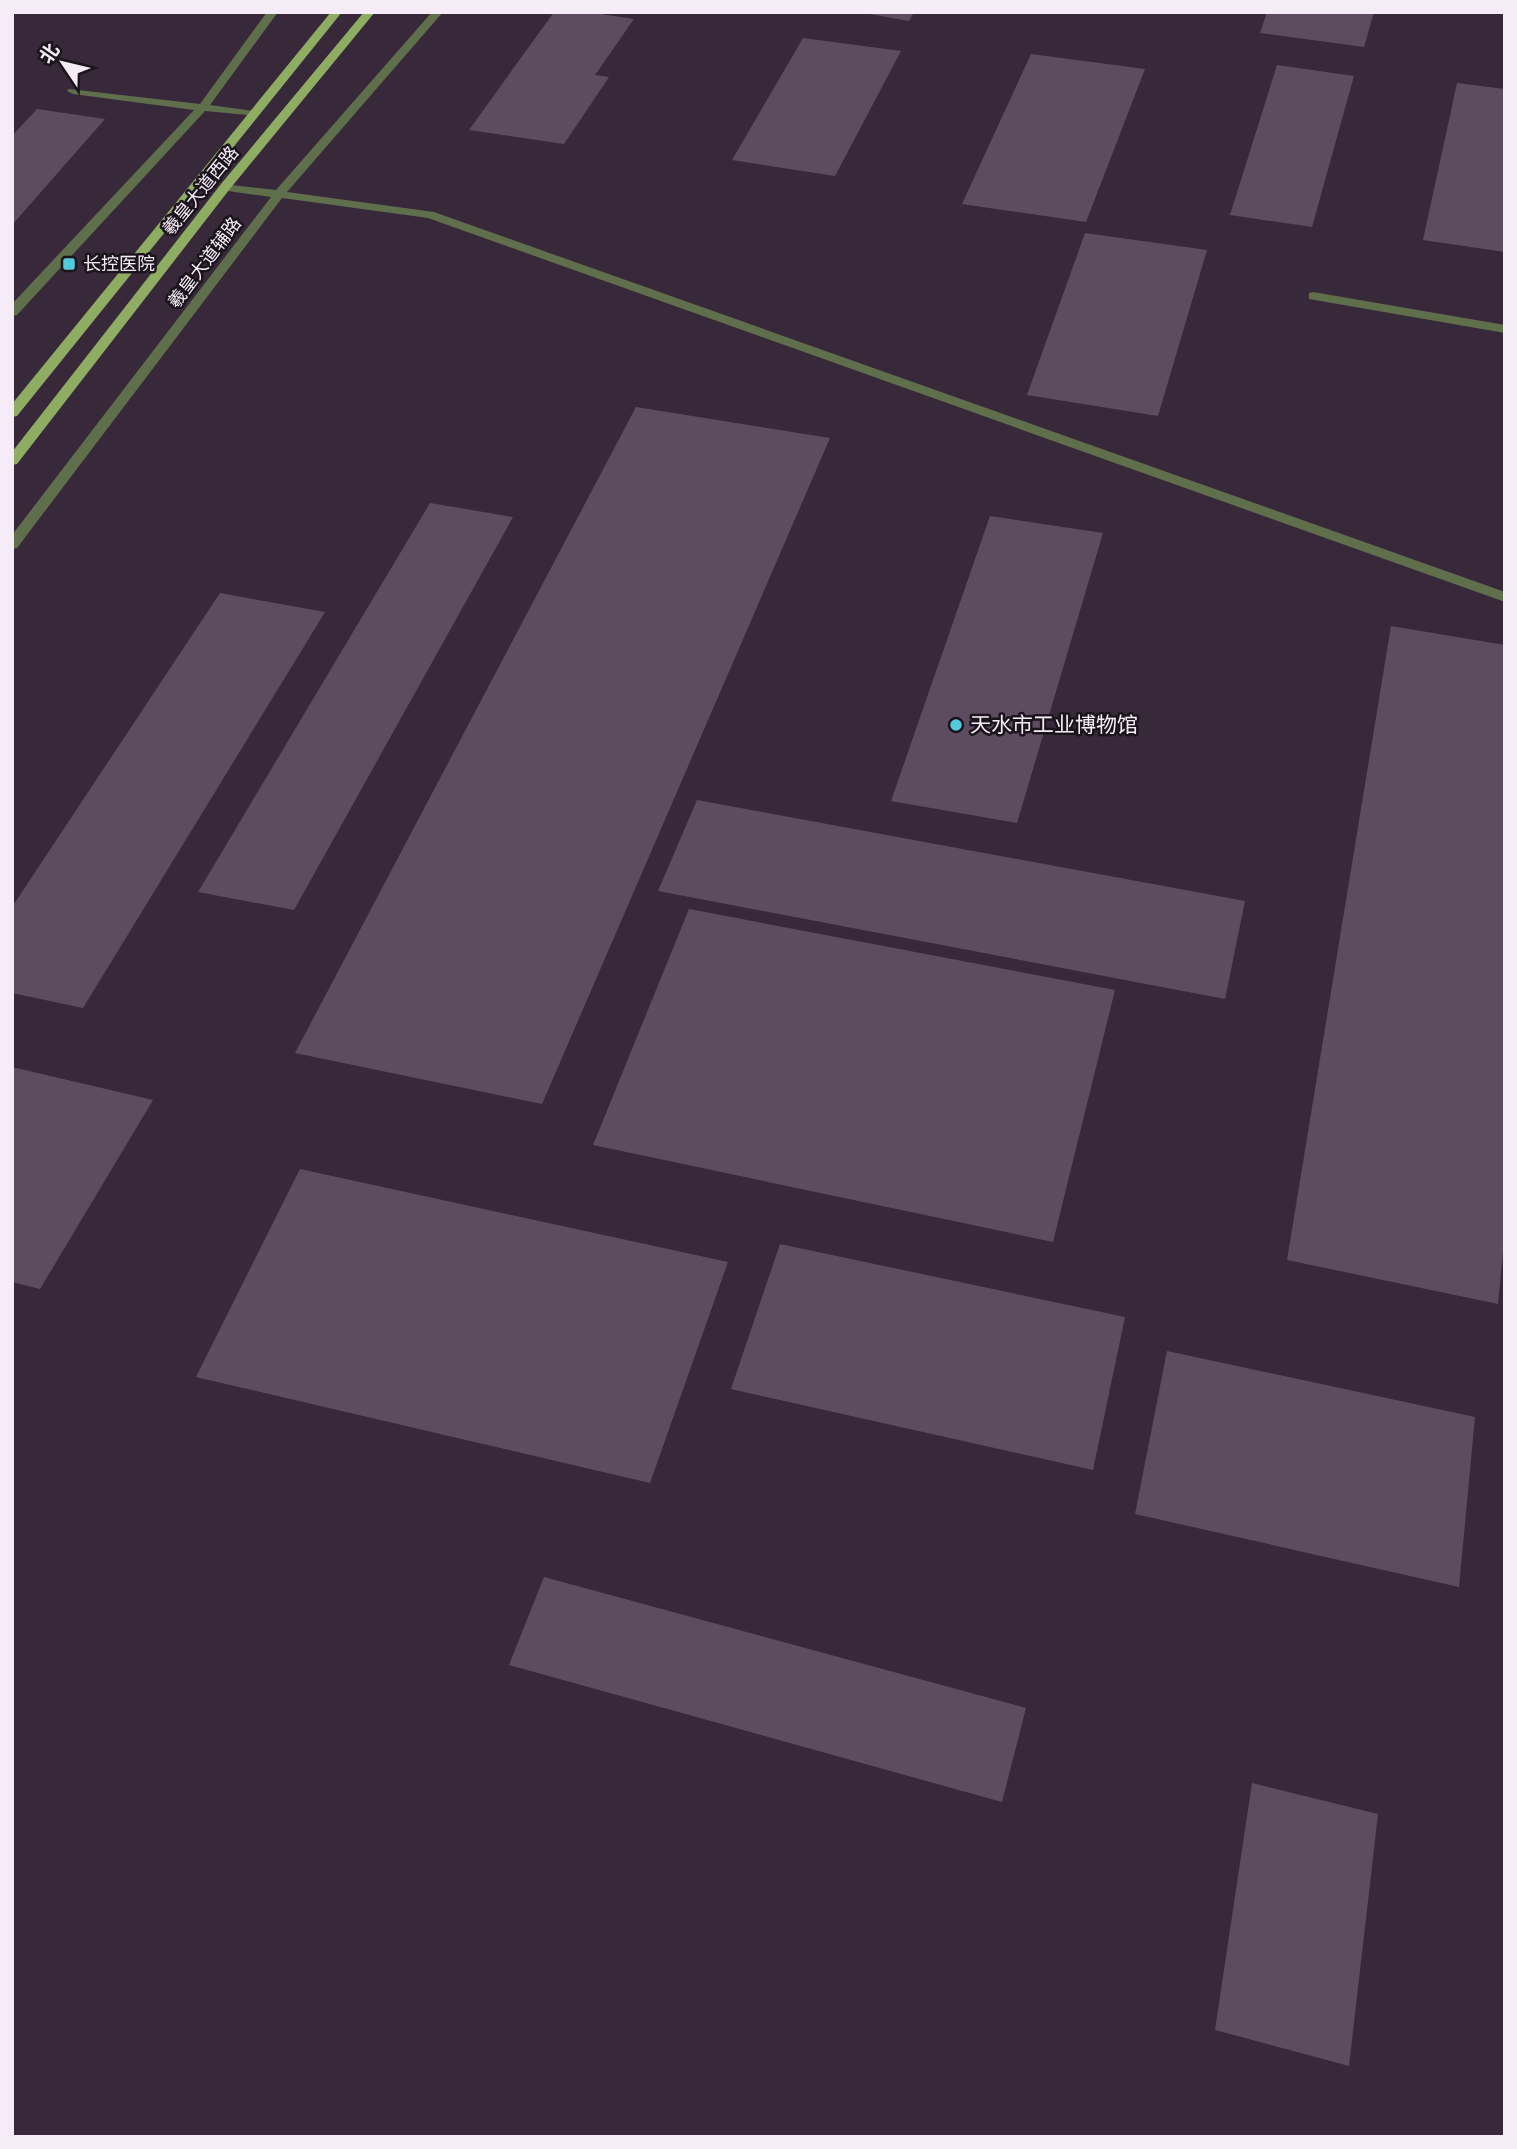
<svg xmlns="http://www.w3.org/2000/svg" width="1517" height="2149" viewBox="0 0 1517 2149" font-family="'Source Sans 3','Noto Sans SC',sans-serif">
  <rect width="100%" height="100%" fill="#38293a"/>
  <!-- building -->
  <g fill="#5d4c5f">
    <path d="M554,12H587L634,19L595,75L609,77L564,144L469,130Z"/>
    <path d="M859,12H914L909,21Z"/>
    <path d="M1267,12H1374L1364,47L1260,33Z"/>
    <path d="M803,38L901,51L835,176L732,160Z"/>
    <path d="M1031,54L1145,69L1086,222L962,204Z"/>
    <path d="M1277,65L1354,76L1312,227L1230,215Z"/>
    <path d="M1457,83L1505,89V252L1423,240Z"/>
    <path d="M37,109L105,119L12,225V136Z"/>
    <path d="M1085,233L1207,250L1158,416L1027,395Z"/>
    <path d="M636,407L830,438L542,1104L295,1053Z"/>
    <path d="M430,503L513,517L294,910L198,892Z"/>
    <path d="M990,516L1103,533L1017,823L891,801Z"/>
    <path d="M220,593L325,612L83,1008L12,993V907Z"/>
    <path d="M1391,626L1505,645V1230L1498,1304L1287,1260Z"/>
    <path d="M697,800L1245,901L1225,999L658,891Z"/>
    <path d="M689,909L1115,990L1053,1242L593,1145Z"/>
    <path d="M12,1067L153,1100L40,1289L12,1282Z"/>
    <path d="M300,1169L728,1262L650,1483L196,1377Z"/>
    <path d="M780,1244L1125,1317L1093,1470L731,1389Z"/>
    <path d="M1167,1351L1475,1417L1459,1587L1135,1514Z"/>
    <path d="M544,1577L1026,1708L1002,1802L509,1665Z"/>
    <path d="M1252,1783L1378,1814L1349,2066L1215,2030Z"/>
  </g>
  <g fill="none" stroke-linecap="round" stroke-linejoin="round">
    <!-- lane -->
    <g fill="#5f6e4b" fill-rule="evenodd">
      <path d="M267,12H278L210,105L254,111L258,112V116L205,111L17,315L12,316V304L194,110L73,94L67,91L69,89L200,104Z"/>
      <path d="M432,12H443L287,192L434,212L1505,592V602L428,218L282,198L17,548L12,549V535L271,197L221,190V184L276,190Z"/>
      <path d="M1313,292L1505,325V333L1309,299V293Z"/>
    </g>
    <!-- primary -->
    <g fill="#8ead63" fill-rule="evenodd">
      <path d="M331,12H342L17,416L12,417V404Z"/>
      <path d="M364,12H375L229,190L17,464L12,465V452L221,184Z"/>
    </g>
  </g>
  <!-- markers -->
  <g fill="#54cadd" stroke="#1b141c" stroke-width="2.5">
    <rect x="62" y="257" width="14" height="14" rx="3.5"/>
    <circle cx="956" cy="725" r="7"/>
  </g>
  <g text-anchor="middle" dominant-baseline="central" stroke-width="5" stroke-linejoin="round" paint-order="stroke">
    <!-- far-street labels -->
    <g font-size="18" fill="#f6ecf7" stroke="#1b141c">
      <text transform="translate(201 191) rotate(-51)">羲皇大道西路</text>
      <text transform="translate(205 263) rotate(-53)">羲皇大道辅路</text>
    </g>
    <!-- far-poi labels -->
    <g font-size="18" fill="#f6ecf7" stroke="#1b141c" text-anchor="start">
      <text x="83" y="264">长控医院</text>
    </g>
    <!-- poi labels -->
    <g font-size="21" fill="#f6ecf7" stroke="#1b141c" text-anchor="start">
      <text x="970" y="725">天水市工业博物馆</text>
    </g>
  </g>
  <!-- border -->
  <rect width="1517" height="2149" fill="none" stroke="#f6ecf7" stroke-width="28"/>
  <!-- north arrow -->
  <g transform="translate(63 63) rotate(305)" stroke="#1b141c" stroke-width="5" paint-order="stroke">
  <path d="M0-5L12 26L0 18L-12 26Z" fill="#f6ecf7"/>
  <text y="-10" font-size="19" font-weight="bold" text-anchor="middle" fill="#f6ecf7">北</text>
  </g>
</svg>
